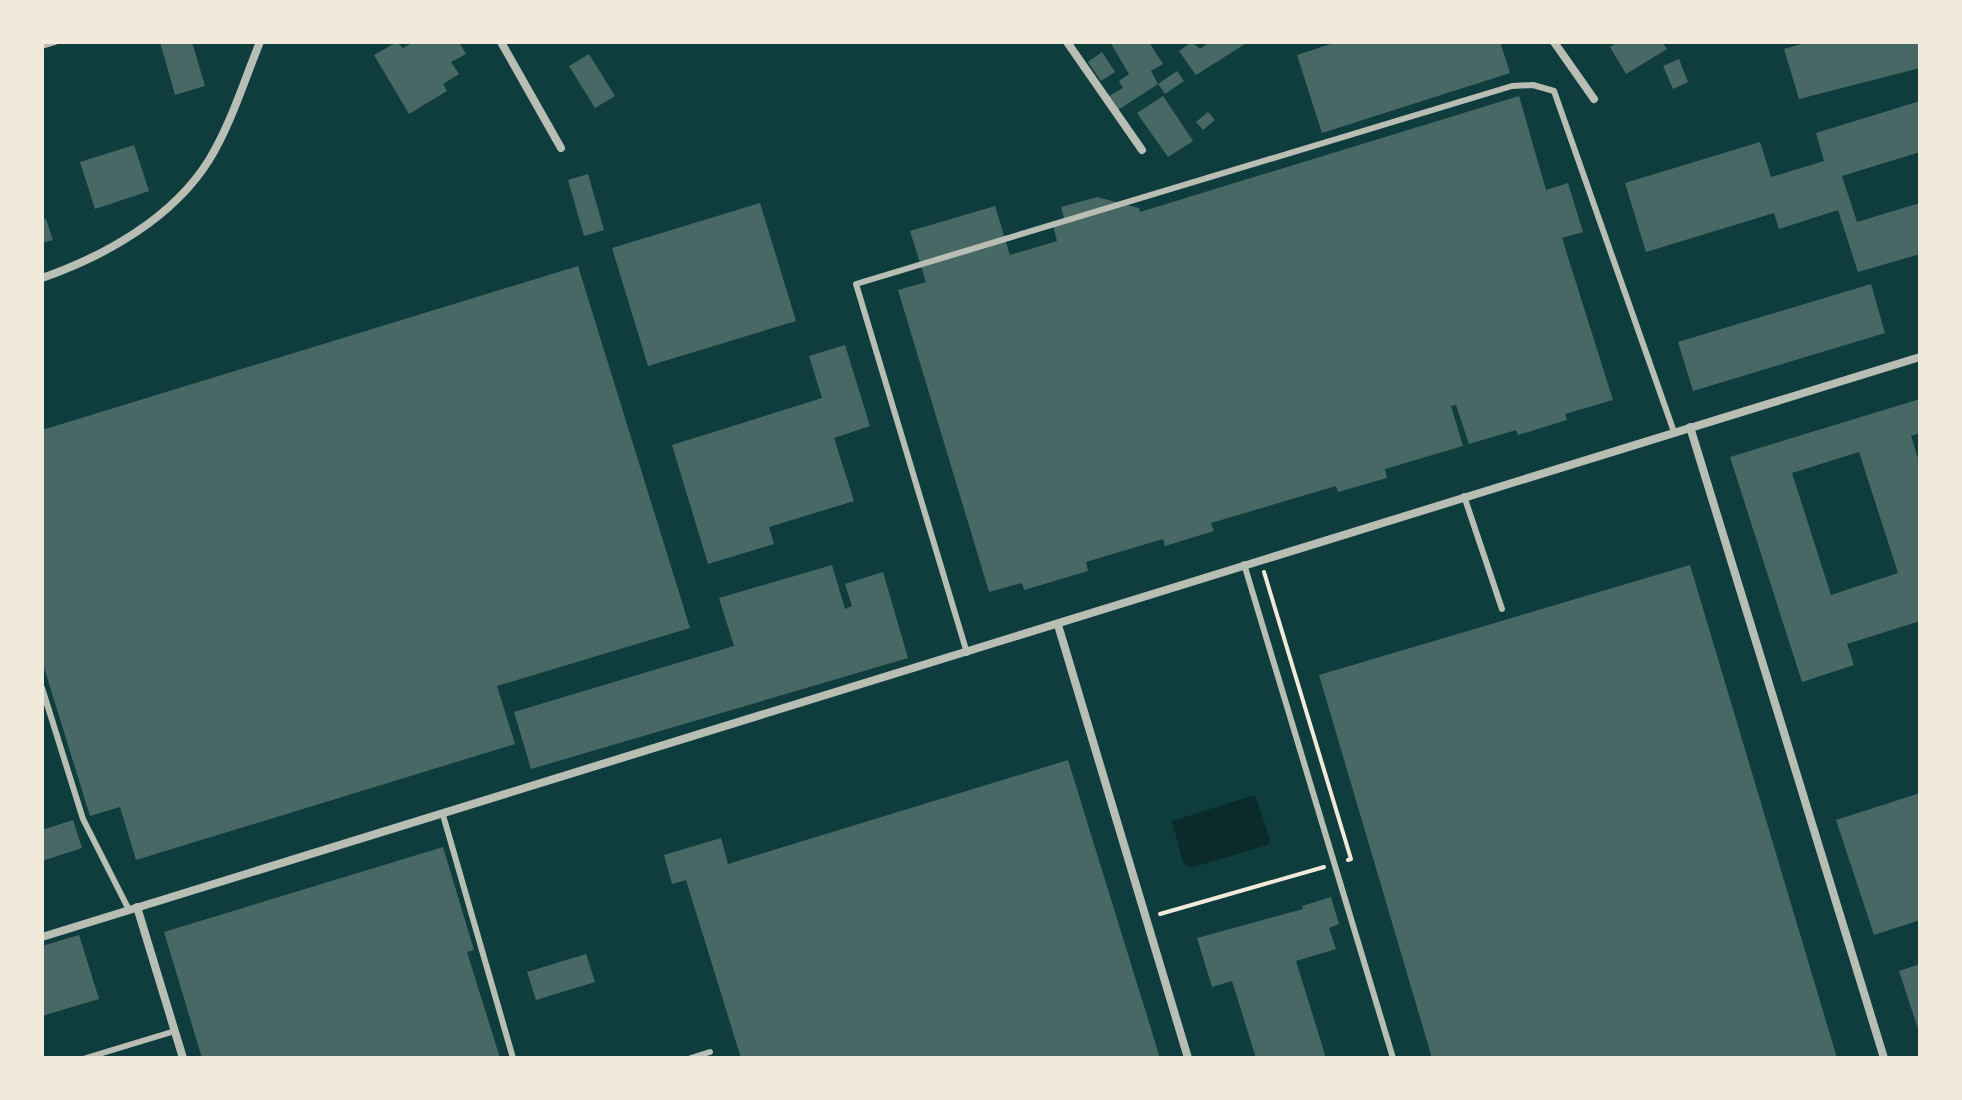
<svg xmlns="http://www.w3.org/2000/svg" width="1962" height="1100" viewBox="0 0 1962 1100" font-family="'Varela Round',sans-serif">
  <rect width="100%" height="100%" fill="#0f3d3e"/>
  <!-- water -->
  <path fill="#0a2a2b" d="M1255,795L1270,839L1268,845L1190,868L1183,862L1172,821Z"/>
  <!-- building -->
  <g fill="#486865" fill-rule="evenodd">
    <path d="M160,42H192L205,86L175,95Z"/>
    <path d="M397,42L403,48L414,42H459L466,54L451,62L459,74L443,84L447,91L409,114L374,55Z"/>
    <path d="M1110,42H1149L1163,64L1151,71L1158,84L1118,110L1109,96L1123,88L1119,81L1129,74Z"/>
    <path d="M1192,42L1200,49L1210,42H1248L1196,75L1179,51Z"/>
    <path d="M1337,42H1500L1510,73L1322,133L1297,55Z"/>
    <path d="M1618,42H1662L1667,49L1626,74L1610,47Z"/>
    <path d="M1808,42H1920V68L1799,99L1784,49Z"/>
    <path d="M1102,52L1115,72L1101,81L1088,62Z"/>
    <path d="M589,54L615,96L595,108L569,66Z"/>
    <path d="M1679,59L1688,82L1673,89L1663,66Z"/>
    <path d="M1177,71L1184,81L1165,94L1158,84Z"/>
    <path d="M1163,96L1193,141L1168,157L1137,113Z"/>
    <path d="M1519,96L1546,190L1568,183L1583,232L1562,238L1613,400L1565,414L1567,420L1518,435L1516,430L1469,444L1456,405L1451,406L1463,446L1385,469L1387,478L1338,492L1336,486L1211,523L1214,531L1165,546L1163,539L1086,562L1088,571L1024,590L1022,583L989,592L898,290L926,282L910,231L995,206L1010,255L1057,241L1053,225L1065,222L1061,207L1097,197L1139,208L1140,212Z"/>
    <path d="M1920,101V152L1842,176L1857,222L1920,203V254L1858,272L1838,210L1779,229L1774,213L1646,252L1625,183L1760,142L1771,177L1824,161L1816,133Z"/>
    <path d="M1208,112L1215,120L1203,130L1196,122Z"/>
    <path d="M134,145L149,191L95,209L80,162Z"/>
    <path d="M588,174L604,230L584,236L568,180Z"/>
    <path d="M760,203L796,321L648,366L612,248Z"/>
    <path d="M46,219L53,240L42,243V220Z"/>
    <path d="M578,266L690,628L497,686L515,744L136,860L120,807L90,816L42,661V430Z"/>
    <path d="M1871,284L1885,333L1693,391L1678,342Z"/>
    <path d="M845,345L870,426L834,438L854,501L769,527L774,544L708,564L672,445L822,398L809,356Z"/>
    <path d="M1920,399V433L1911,436L1920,465V621L1847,644L1854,665L1802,682L1730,457ZM1859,452L1898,573L1831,595L1792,473Z"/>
    <path d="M832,565L845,609L852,606L845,584L883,572L908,658L531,769L514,712L734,646L719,598Z"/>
    <path d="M1690,565L1837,1058H1432L1319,675Z"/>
    <path d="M1068,760L1160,1058H741L686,880L672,884L664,855L721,838L728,864Z"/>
    <path d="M1920,793V920L1874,935L1836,820Z"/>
    <path d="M73,820L82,848L42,861V830Z"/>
    <path d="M443,847L474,950L467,952L500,1058H202L164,932Z"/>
    <path d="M1331,897L1339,924L1329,928L1336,949L1296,961L1326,1058H1256L1232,981L1212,987L1197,938L1303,909L1302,906Z"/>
    <path d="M79,935L99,999L42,1016V946Z"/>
    <path d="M586,954L595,982L536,1000L527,972Z"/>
    <path d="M1920,964V1032H1919L1899,971Z"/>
  </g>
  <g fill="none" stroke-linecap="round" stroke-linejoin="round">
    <!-- path -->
    <g stroke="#f1e9da" stroke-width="4">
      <path d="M1264,572L1351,859L1348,860"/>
      <path d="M1160,914L1324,867"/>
    </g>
    <!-- service -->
    <g stroke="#b8beb3" stroke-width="6">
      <path d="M42,46L55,42"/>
      <path d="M1464,496L1502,609"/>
      <path d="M1244,564L1393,1058"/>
      <path d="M967,653L856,284L1512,86L1533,85L1554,91L1674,432"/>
      <path d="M42,688L83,819L129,910"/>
      <path d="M443,815L513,1058"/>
      <path d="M86,1058L175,1031"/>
      <path d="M691,1058L710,1052"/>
    </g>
    <!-- minor -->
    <g stroke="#b8beb3" stroke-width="8">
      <path d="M501,42L561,148"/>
      <path d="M1067,42L1142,150"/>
      <path d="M1554,42L1594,99"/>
      <path d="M42,278C105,256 173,218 209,160C231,124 244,81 260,42"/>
      <path d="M1690,427L1884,1058"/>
      <path d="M1058,625L1188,1058"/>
      <path d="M137,907L183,1058"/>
      <path d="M42,937L1920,357"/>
    </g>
  </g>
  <!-- border -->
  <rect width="1962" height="1100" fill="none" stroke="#f1e9da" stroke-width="88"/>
</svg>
